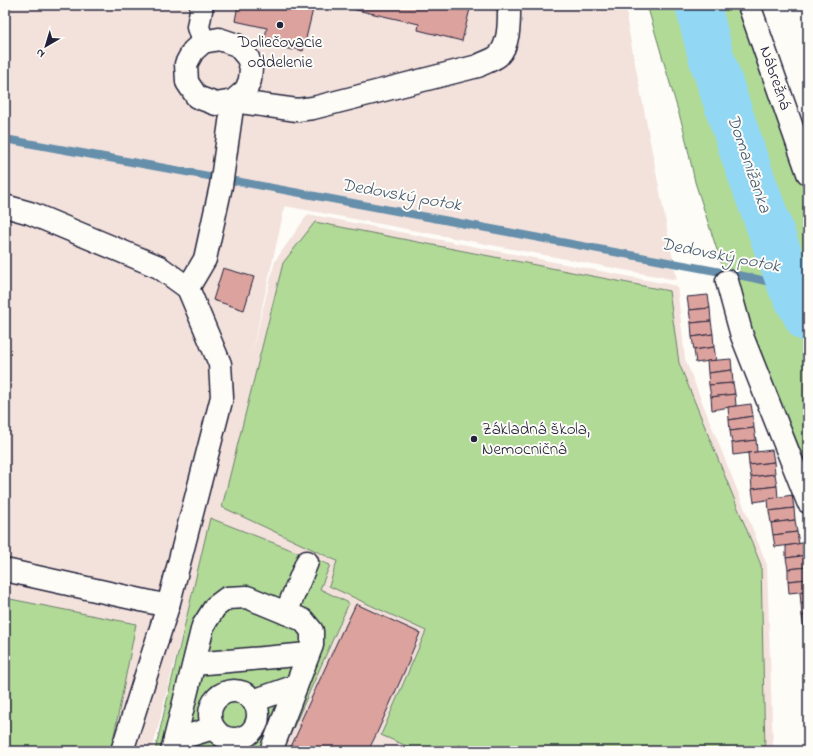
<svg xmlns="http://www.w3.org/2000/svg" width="813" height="756" viewBox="0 0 813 756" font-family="'Indie Flower',sans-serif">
  <rect width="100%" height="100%" fill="#fdfcf7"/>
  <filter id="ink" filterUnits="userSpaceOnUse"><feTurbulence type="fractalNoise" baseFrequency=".025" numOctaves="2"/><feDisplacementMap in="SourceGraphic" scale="8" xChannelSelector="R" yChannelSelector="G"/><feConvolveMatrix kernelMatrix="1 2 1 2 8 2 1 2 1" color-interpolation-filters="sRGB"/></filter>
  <g filter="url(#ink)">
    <!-- built -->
    <path fill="#f3e1dc" d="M5,5H627V22L677,280L285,206L251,356L275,261L308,214L677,286L685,359L767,565L773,751H283L349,603L320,589L330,565L211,518L152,751H5Z"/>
    <!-- green -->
    <g fill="#b1da97" stroke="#6a7e69">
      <path d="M647,5H749L808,173V509L727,281L695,182L684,131Z"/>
      <path d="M315,222L669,291L679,363L761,565L765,751H472L459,745L456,751H418L381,735L426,631L329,586L337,561L222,507L283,263Z"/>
      <path d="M210,518L330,565L320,589L349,603L283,751H155Z"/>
      <path d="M5,598L136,624L111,751H5Z"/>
    </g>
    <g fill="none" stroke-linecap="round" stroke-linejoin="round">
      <!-- stream -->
      <path stroke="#658faa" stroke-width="8" d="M5,139L225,179L753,278L791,287"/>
      <!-- river -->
      <path stroke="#92d8f4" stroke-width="46" d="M698,5L710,53L745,159L791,287L808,319"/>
    </g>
    <!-- building -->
    <g fill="#dca29e" stroke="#22223b">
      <path d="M238,5H314L303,51L293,48V50L284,48V47L264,41L267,28L235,21Z"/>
      <path d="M353,5H471L462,41L418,30L419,24L352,9Z"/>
      <path d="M223,268L254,277L244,310L213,300Z"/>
      <path d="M708,295L710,308L689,310L687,297Z"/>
      <path d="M710,308L711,321L691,323L689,310Z"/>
      <path d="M711,321L713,334L692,337L691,323Z"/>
      <path d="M713,334L714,347L694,350L692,337Z"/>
      <path d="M714,347L716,360L696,363L694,350Z"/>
      <path d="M731,359L732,370L708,373L707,361Z"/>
      <path d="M732,370L733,383L709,385L708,373Z"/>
      <path d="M733,383L735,394L711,397L709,385Z"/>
      <path d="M735,394L736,406L712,410L711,397Z"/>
      <path d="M751,404L753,416L729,420L728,407Z"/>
      <path d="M753,416L754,428L730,431L729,420Z"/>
      <path d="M754,428L756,440L732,443L730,431Z"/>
      <path d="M756,440L757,452L733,455L732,443Z"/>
      <path d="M772,450L774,462L749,465L748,453Z"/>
      <path d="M774,462L775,474L751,477L749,465Z"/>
      <path d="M775,474L777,486L752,489L751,477Z"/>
      <path d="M777,486L778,498L754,502L752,489Z"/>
      <path d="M792,495L794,508L769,511L768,499Z"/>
      <path d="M794,508L795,520L771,523L769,511Z"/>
      <path d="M795,520L797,532L773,535L771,523Z"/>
      <path d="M797,532L799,544L775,547L773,535Z"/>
      <path d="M808,542V555L786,558V546Z"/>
      <path d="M808,555V567L788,569L786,558Z"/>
      <path d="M808,567V579L788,581V569Z"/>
      <path d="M808,579V591L789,593L788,581Z"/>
      <path d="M808,591V603L801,604L800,592Z"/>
      <path d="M808,603V615L802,616L801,604Z"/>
      <path d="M356,604L420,633L409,659H410L376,735L368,751H289L301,725H299L343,629H344Z"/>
      <path d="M808,615V627L804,628L802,616Z"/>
      <path d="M808,627V640H807L805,639L804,628Z"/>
    </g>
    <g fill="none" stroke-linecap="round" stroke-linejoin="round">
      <defs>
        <g id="minor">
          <path d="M202,5L198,27L203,42"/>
          <path d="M749,5L808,173"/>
          <path d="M5,206L30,213L159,267L188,288"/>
          <path d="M727,281L742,336L808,502"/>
          <path d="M5,570L168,606"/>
          <path d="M286,613L307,562"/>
          <path d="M194,664L308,654"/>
          <circle cx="234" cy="715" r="24"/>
          <path d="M253,701L296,686"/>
          <path d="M175,740L213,728"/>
          <path d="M122,751L168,606L222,397L220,364L188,288L205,259L221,186L233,101L246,90L250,80L251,68L248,58L237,45L219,39L203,42L193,51L186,64L187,82L197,97L216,104L233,101L297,110L313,108L478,66C483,63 493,60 498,56C510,44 509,21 509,5"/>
          <path d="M172,751L203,626L215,607L227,598L247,597L303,620L312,631V645L271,751"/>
        </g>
      </defs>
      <!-- minor casing -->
      <use href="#minor" stroke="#22223b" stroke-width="25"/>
      <!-- minor -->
      <use href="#minor" stroke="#fdfcf7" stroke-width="22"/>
    </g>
  </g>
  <!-- markers -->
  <g fill="#22223b" stroke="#fdfcf7" stroke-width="1.5">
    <circle cx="280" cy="25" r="4"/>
    <circle cx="474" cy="439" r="4"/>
  </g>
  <g text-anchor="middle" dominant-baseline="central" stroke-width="4" stroke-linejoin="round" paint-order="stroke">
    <!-- poi labels -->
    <g font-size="17" fill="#22223b" stroke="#fdfcf7">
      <text x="280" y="42">Doliečovacie<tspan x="280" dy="20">oddelenie</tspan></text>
      <text x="482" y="429" text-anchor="start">Základná škola,<tspan x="482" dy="20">Nemocničná</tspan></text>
    </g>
    <!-- street labels -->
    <g font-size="17" fill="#22223b" stroke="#fdfcf7">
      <text transform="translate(775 78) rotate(71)">Nábrežná</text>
    </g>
    <!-- water labels -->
    <g font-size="18" font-style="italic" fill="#445972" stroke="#fdfcf7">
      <text transform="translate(748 164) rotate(71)">Domanižanka</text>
      <text transform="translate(401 196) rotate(10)">Dedovský potok</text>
      <text transform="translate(720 256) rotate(11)">Dedovský potok</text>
    </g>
  </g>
  <!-- margin -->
  <rect width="813" height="756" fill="none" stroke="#fdfcf7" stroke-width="20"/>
  <rect x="10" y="10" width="793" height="736" fill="none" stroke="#22223b" stroke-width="1.5" filter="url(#ink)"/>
  <!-- north arrow -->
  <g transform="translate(46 46) rotate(218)" stroke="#fdfcf7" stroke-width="3" paint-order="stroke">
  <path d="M0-3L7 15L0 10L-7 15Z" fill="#22223b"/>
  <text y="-6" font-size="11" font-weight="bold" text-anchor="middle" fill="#22223b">N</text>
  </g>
</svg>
